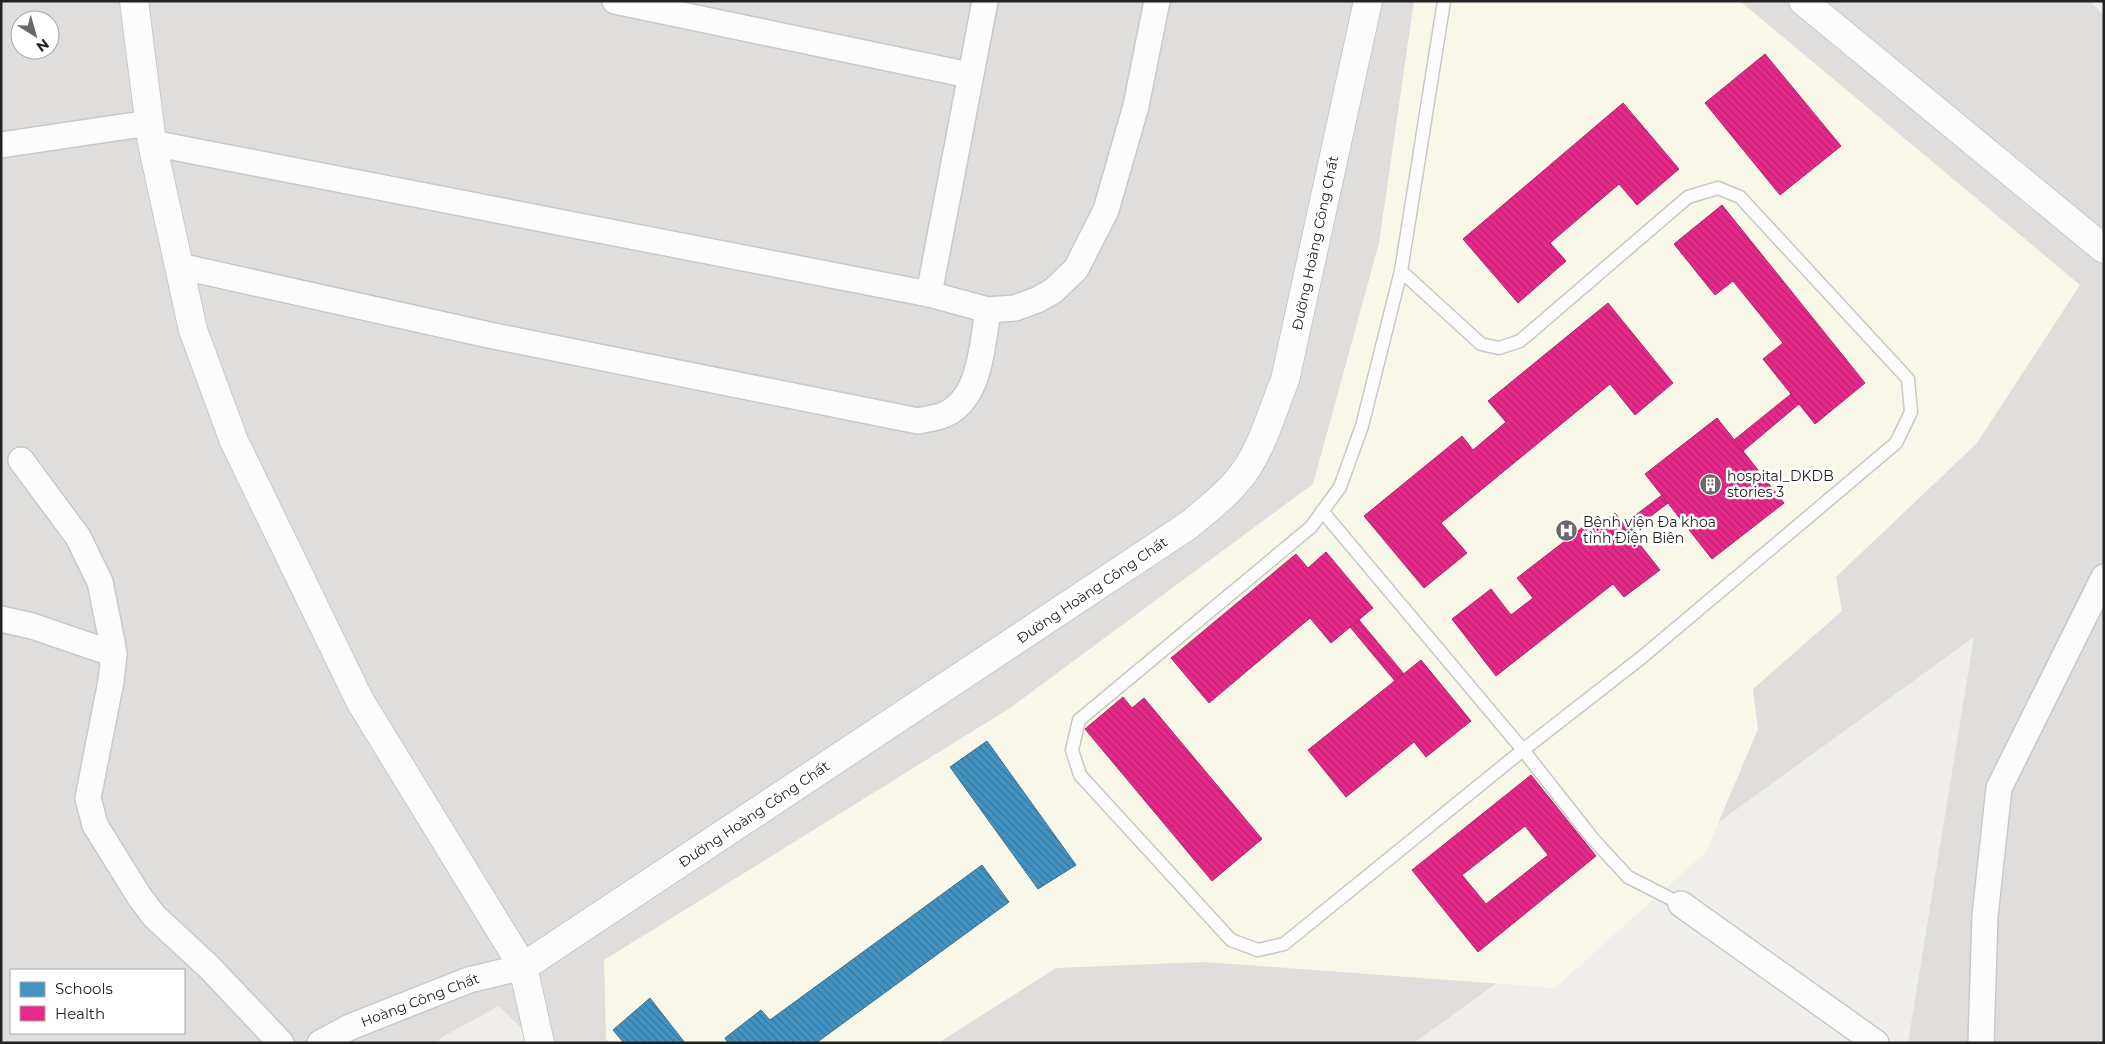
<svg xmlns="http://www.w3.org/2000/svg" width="2105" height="1044" viewBox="0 0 2105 1044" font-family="Montserrat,sans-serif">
  <defs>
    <pattern id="schools-back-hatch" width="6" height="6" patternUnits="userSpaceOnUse" patternTransform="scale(1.25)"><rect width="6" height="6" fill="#4393c3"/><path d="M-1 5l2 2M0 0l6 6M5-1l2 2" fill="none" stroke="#38789e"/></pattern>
    <pattern id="health-back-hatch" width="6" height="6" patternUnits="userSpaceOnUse" patternTransform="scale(1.25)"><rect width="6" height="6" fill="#e7298a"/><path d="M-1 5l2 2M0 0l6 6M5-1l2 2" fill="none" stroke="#bb2370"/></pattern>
  </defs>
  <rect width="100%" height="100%" fill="#f0eeeb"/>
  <!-- residential -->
  <path fill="#dfdedc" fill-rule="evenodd" d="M1,1H2089L2104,15V1043H1908L1974,637L1414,1043H536L499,1006L444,1036L436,1043H1ZM20,20H50V50H20ZM11,970H184V1033H11Z"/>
  <!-- education -->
  <path fill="#f8f7e8" d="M1414,1H1740L2080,285L1977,443L1836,577L1842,611L1753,689L1758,729L1706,852L1555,988L1205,962L1056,968L938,1043H609L606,1039L604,960L1010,708L1313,484L1379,243Z"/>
  <!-- schools -->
  <g fill="url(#schools-back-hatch)" stroke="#397193">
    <path d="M987,741L1076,865L1038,889L950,767Z"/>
    <path d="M982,865L1009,902L816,1043H728L725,1038L761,1010L770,1020Z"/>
    <path d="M650,998L685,1043H624L613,1030Z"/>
  </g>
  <!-- health -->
  <g fill="url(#health-back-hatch)" stroke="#ac276b" fill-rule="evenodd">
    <path d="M1765,54L1841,146L1780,195L1705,103Z"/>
    <path d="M1623,103L1679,169L1637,205L1619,184L1550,243L1566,261L1518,303L1463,239Z"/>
    <path d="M1722,205L1865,383L1815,424L1763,359L1783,343L1733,281L1715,295L1674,244Z"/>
    <path d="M1608,303L1673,383L1635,415L1610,384L1441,523L1467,553L1424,588L1364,516L1462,436L1473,450L1506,422L1488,401Z"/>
    <path d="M1791,394L1799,404L1743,451L1734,440Z"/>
    <path d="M1717,418L1784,503L1712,559L1645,474Z"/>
    <path d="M1662,495L1668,503L1630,532L1624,524Z"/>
    <path d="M1615,513L1660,570L1624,597L1613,584L1496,676L1452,619L1491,589L1511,615L1533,598L1517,578L1596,517L1601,524Z"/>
    <path d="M1326,552L1373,608L1331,643L1310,618L1209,703L1171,658L1296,554L1308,568Z"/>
    <path d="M1359,620L1404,674L1395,681L1350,627Z"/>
    <path d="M1421,660L1471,721L1426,757L1414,742L1346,797L1308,750Z"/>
    <path d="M1123,697L1132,708L1144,698L1262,839L1212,881L1085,729Z"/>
    <path d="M1531,775L1596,856L1478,952L1412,870ZM1525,826L1548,855L1486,904L1462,875Z"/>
  </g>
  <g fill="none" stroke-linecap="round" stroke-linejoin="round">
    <defs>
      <g id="service">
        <path d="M1401,271L1481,344L1499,348L1520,341L1688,197L1718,188L1740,197L1908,379L1911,412L1896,443L1641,658L1523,750L1284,944L1258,950L1231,940L1080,775L1072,750L1079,720L1311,527L1340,487L1362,426L1401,271L1444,1"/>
        <path d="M1322,511L1523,750L1593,839L1628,877L1681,904"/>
      </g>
      <g id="minor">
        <path d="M615,1L969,75"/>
        <path d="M152,143L929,294L988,310L1015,308L1037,300L1053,291L1076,269L1106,210L1136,106L1157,1"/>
        <path d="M1,145L149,123"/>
        <path d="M179,266L489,335L918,421C926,419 934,418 941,416C981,402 982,345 988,310"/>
        <path d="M929,294L985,1"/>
        <path d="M21,460L78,537L100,582L112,642L114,654L111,681L88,798L95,825L139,896L154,916L209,967L281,1043"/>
        <path d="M1,619L32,626L114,654"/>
        <path d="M1681,904L1876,1043"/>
        <path d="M320,1043L350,1027L469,980L523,967"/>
        <path d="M1981,1043L1985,916L1999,788L2104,577"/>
      </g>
      <g id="tertiary">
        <path d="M134,1L152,143L193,330L234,441L360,701L523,967L540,1043"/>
        <path d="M1803,1L2104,249"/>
        <path d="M523,967L1189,525C1209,508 1233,490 1247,468C1264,442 1273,409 1285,380L1368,1"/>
      </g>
    </defs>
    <!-- service casing -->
    <use href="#service" stroke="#c9c8c7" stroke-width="15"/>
    <!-- minor casing -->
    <use href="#minor" stroke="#c9c8c7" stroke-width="28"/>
    <!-- tertiary casing -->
    <use href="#tertiary" stroke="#c9c8c7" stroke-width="30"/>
    <!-- service -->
    <use href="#service" stroke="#fdfcfc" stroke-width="12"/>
    <!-- minor -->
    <use href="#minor" stroke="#fdfcfc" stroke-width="25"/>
    <!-- tertiary -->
    <use href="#tertiary" stroke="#fdfcfc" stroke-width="28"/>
  </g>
  <!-- icons -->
  <defs>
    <symbol id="building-disc" viewBox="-11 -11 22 22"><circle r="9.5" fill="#6a6968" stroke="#fff"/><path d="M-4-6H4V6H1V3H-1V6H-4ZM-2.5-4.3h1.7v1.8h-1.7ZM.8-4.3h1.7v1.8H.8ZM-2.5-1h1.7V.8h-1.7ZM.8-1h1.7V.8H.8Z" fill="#fff"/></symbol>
    <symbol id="hospital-disc" viewBox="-11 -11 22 22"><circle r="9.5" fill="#6a6968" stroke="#fff"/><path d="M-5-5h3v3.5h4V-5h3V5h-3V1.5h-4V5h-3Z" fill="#fff"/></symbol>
  </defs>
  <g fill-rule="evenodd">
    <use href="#building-disc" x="1698" y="472" width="25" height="25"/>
    <use href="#hospital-disc" x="1554" y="518" width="25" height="25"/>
  </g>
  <g text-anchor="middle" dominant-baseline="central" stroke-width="5" stroke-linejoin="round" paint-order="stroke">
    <!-- street labels -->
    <g font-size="14" fill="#222" stroke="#fff">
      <text transform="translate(1315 243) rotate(-78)">Đường Hoàng Công Chất</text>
      <text transform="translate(1092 590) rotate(-34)">Đường Hoàng Công Chất</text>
      <text transform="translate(754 814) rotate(-34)">Đường Hoàng Công Chất</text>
      <text transform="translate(420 1000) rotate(-21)">Hoàng Công Chất</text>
    </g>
    <!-- poi labels -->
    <g font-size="14" fill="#222" stroke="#fff" text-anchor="start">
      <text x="1727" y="476">hospital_DKDB<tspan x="1727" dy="16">stories 3</tspan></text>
      <text x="1583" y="522">Bệnh viện Đa khoa<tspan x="1583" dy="16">tỉnh Điện Biên</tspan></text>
    </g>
  </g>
  <!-- border -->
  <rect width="2105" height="1044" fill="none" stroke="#222222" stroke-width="5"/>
  <!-- legend -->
  <rect x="10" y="969" width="175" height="65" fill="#ffffff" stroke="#a7a7a7"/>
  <rect x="20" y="982" width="25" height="15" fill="#4393c3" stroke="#a7a7a7"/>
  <text x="55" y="994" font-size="15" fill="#222222">Schools</text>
  <rect x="20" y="1006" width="25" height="15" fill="#e7298a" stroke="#a7a7a7"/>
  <text x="55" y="1019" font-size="15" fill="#222222">Health</text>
  <!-- north arrow -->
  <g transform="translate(35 35) rotate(143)"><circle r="24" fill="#ffffff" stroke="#a7a7a7"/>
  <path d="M0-4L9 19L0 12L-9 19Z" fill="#6a6968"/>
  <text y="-8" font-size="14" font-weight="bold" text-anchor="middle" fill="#222222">N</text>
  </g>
</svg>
